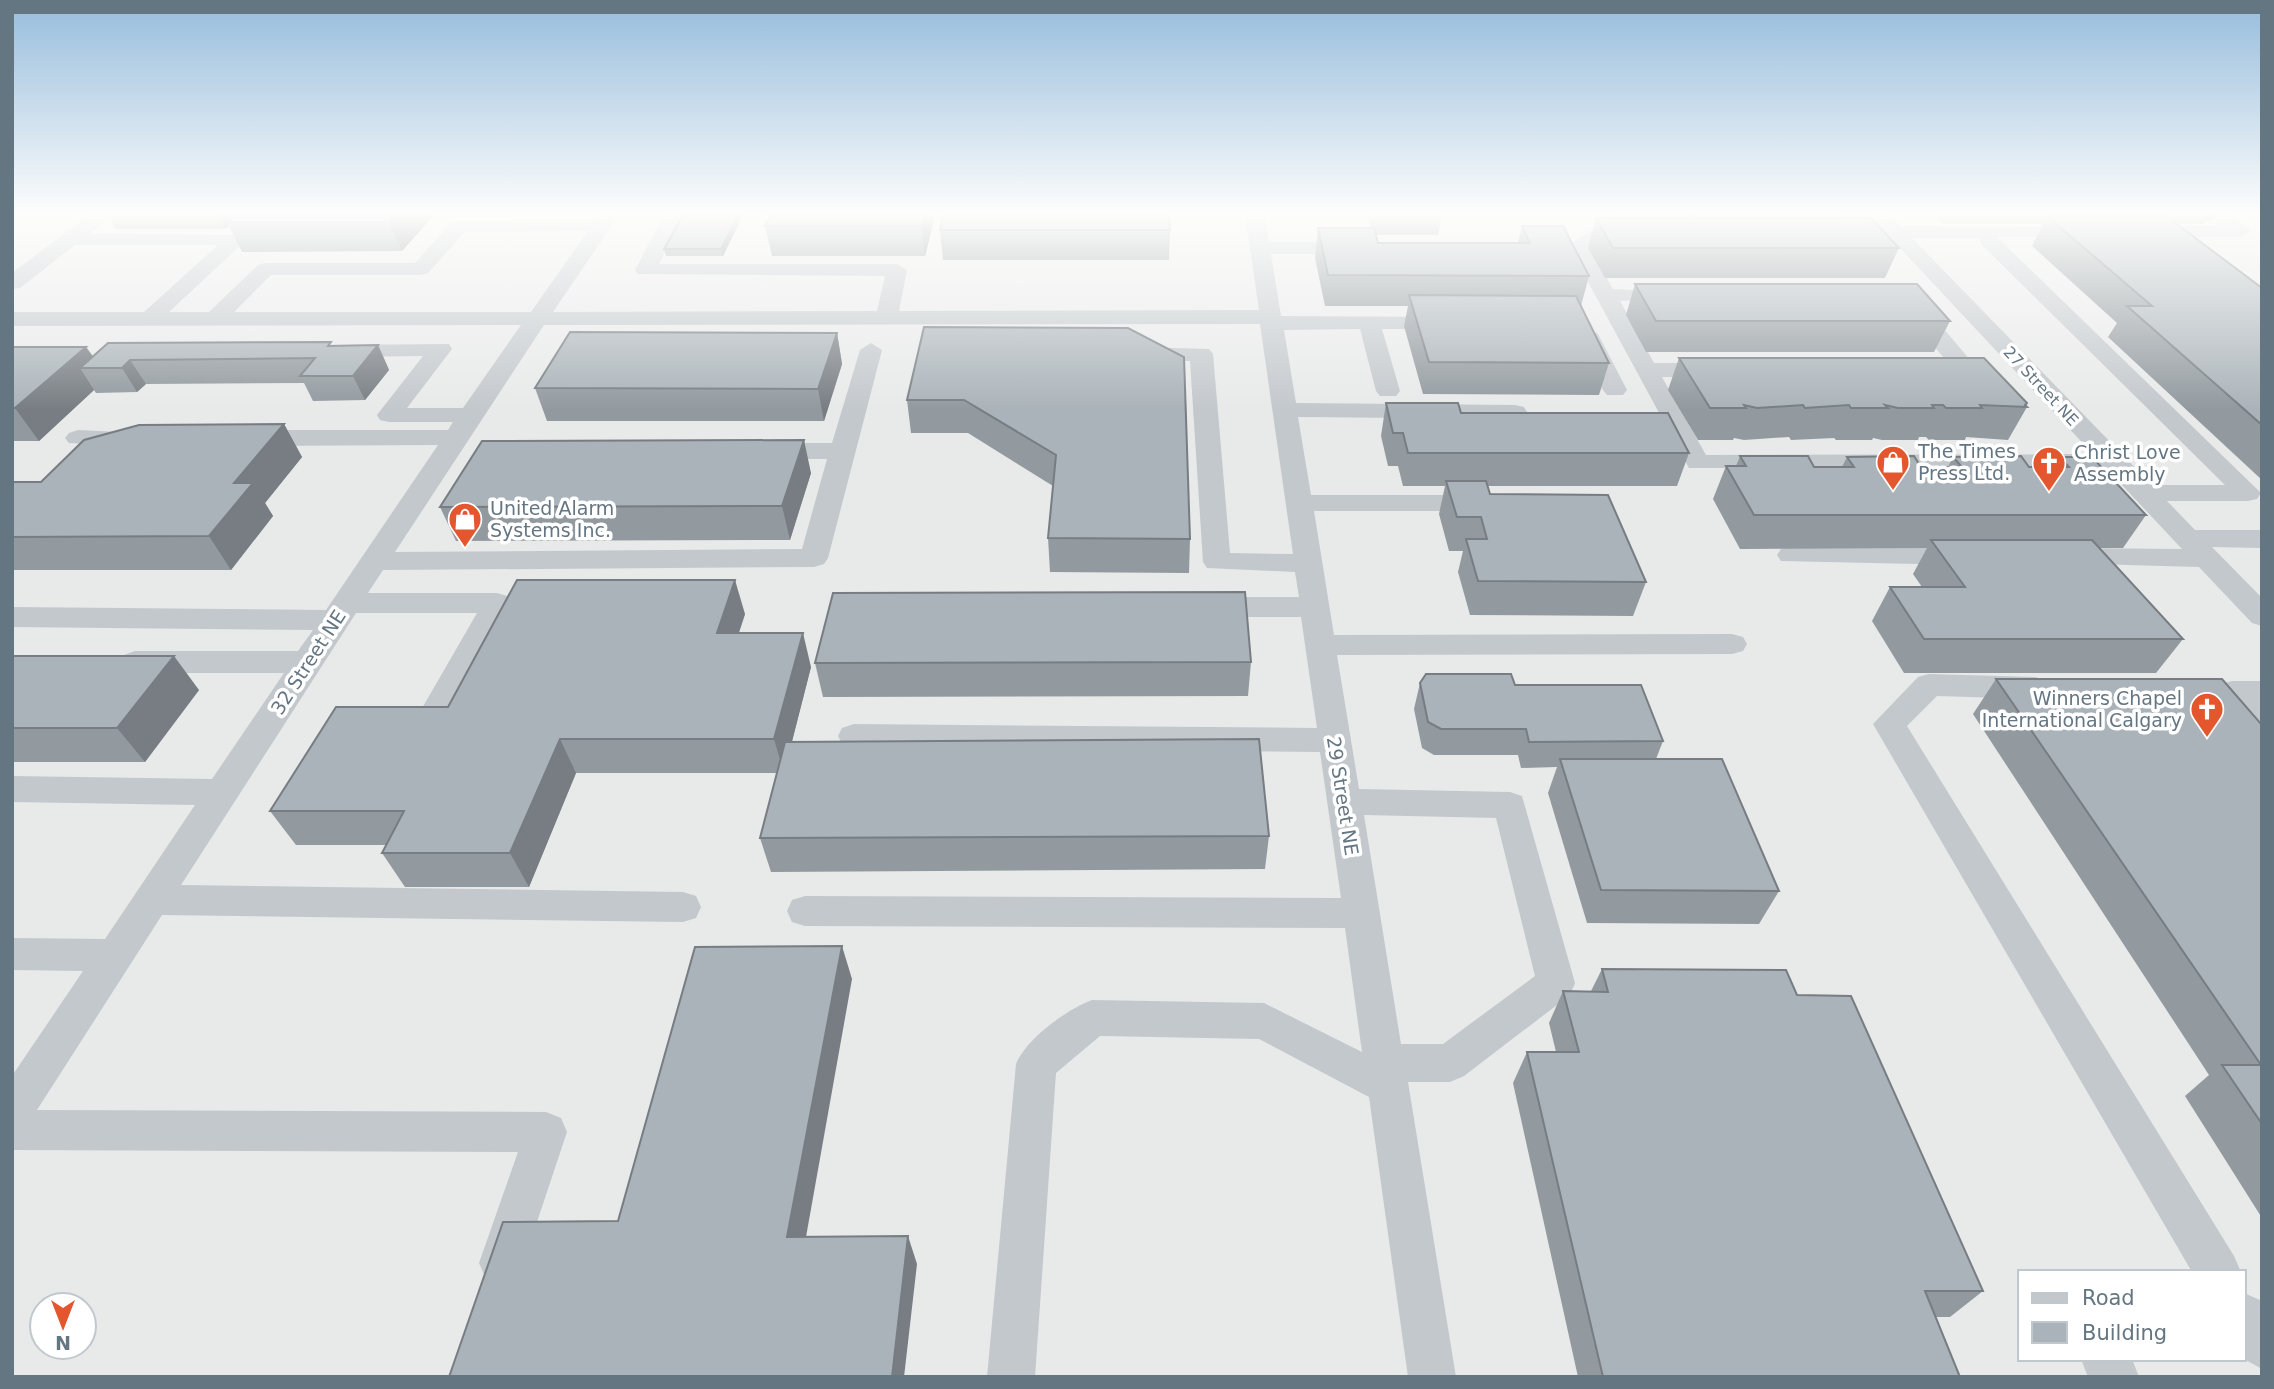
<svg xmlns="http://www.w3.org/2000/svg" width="2274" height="1389" viewBox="0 0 2274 1389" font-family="'DejaVu Sans',sans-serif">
  <rect width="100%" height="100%" fill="#fafaf8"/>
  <!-- built -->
  <path fill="#e8e9e9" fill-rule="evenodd" d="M12,215H2262V1377H12ZM2020,1272H2244V1359H2020ZM42,1305H84V1347H42Z"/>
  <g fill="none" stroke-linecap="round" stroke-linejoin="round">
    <!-- minor -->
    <g fill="#c3c8cc" fill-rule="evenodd">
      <path d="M89,215H112L91,233L243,235L246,239L243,243L169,312H209L258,265L265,263H415L452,222L596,219L599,215H619L553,312L877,311L885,276L638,274L635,270L664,215H684L659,264H897L907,270L899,311L1259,310L1245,215H1265L1269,242H1360L1370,248L1360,254H1271L1281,316L1456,317L1459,322L1456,327L1448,329H1382L1400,391L1396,396H1380L1376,391L1360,329L1284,330L1296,403L1515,405L1524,407L1527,412L1524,417L1515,419L1298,417L1311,495H1483L1492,497L1496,503L1492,509L1483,511H1314L1334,635L1732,634L1743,637L1747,644L1743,651L1732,654L1337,655L1359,789L1510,792L1522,796L1575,983L1570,995L1464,1076L1450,1082H1408L1456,1377H1408L1369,1097L1259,1039L1100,1036L1056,1073L1035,1377H987L1016,1064C1027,1038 1066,1010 1092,1000L1264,1003L1362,1052L1345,928L805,926L792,922L787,911L792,900L805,896L1341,898L1320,752L854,748L842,744L838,736L842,728L854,724L1317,728L1301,617H1204L1194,614L1189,607L1194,600L1204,597H1299L1295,572L1207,568L1203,562L1190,361H1138L1130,359L1126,354L1130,349L1138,347L1209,349L1213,354L1230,553L1293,554L1260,324L544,325L395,552L802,549L827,459H766L757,456L753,451L757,446L766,443H832L860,350L871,343L882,350L828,558L824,564L814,567L383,570L368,593H497L507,596L512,603L448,718L437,721L426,718L421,710L477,613H356L181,885L683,892L696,896L701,907L696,918L683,922L162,915L37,1110L546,1112L561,1118L567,1132L518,1279L502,1286L486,1279L479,1263L518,1152L12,1150V1076L83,971L12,970V938L105,939L195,805L12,802V776L212,779L284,673H135L124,669L120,662L124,655L135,651H298L313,630L12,627V607L326,610L438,445L247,446L238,443L234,438L238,433L247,430H448L453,422H389L380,420L377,415L423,356L340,357L329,350L332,345L449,344L452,349L407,408H463L521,325L12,326V312H144L218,245H75L20,288L12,289V273ZM588,231L531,312H234L271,275H421L428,273L465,232ZM1364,815L1496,818L1535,976L1443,1044H1401Z"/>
      <path d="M1869,215H1890L1901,226L2090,227L2093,231L2090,235L2083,237H1997L2261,493L2257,499L2248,501H2167L2195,530H2262V548L2212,547L2262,598V626L2252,623L2199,567L2054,563L2050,557L2054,551L2064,548L2182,549L2106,468H1689L1568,245L1593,230L1603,236L1589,247L1613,289L1635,290L1638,295L1635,300L1620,301L1654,363H1718L1726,365L1730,370L1726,375L1718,377H1662L1706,455L2093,454ZM1912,238H1980L1981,244L2225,485H2152Z"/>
      <path d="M2209,215H2232L2251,231L2241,237H2145L2135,231L2145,225H2220Z"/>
      <path d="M1913,300L1921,302L1982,374L1986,379L1982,384H1966L1905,312L1902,307L1905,302Z"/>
      <path d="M1587,327L1598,334L1627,390L1623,395H1607L1603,390L1576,334Z"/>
      <path d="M78,430L141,433L145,438L141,443L132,446L69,443L65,438L69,433Z"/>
      <path d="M1791,546L1964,547L1974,550L1978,556L1974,562L1964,565L1781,561L1777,555L1781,549Z"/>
      <path d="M1929,674L2035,677L2046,680L2051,688L2046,696L2035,699L1937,696L1907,726L2234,1256L2241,1272H2192L1873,724L1918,677Z"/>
      <path d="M2232,681H2262V738L2251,734L2216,692L2221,684Z"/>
      <path d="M2244,1293L2262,1301V1369L2244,1359Z"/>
      <path d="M2081,1359H2132L2139,1377H2088Z"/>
    </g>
  </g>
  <!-- wall -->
  <g fill="#929a9f">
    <path d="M108,215H434L402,251L242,252L229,226L225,229H116Z"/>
    <path d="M683,215H743L723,256H666L664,249Z"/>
    <path d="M935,215L925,256H772L765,226Z"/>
    <path d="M1367,215H1442L1438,235H1376L1378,243H1518L1522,226L1589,276L1581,306L1609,363L1599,395L1423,394L1404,326L1408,306H1325L1315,258L1318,228H1371Z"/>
    <path d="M1612,215H1840L1838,218L1899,248L1885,278H1605L1588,248L1596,218H1613Z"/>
    <path d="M1934,215H2216L2214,218L2201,224H2177L2262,288V480L2108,337L2117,323L2032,246L2043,224H1943Z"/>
    <path d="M940,230H1170L1169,260H943Z"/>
    <path d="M1635,284L1950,321L1934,352H1646L1626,315Z"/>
    <path d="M924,327L1190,539L1189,573L1050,572L1048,538L1053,486L968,433H911L907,400Z"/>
    <path d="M837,333L842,364L824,421H547L535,388Z"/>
    <path d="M378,345L389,370L365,400L313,401L304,383L146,384L137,392L96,393L94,390L39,441H12V347H86L93,356L333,346Z"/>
    <path d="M1679,358L2027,403L2026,406L2027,407L2008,440L1966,437L1965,440H1929L1926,437H1919L1918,440H1882L1873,438L1872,440H1836L1834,438L1791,440L1789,437L1744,440L1734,438L1733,440H1698L1668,390Z"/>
    <path d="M1386,403L1461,413L1689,453L1677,486H1487L1490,494L1646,582L1633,616L1470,615L1458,572L1463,551H1449L1439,514L1445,486H1403L1398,466H1388L1381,436Z"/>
    <path d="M284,424L302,457L265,503L273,516L231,570H12V482H41Z"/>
    <path d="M1740,456L1814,467H1842L1847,457L1921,467H1948L1953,457L2029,467H2054L2060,457L2146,515L2123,548H2099L2183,639L2156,673H1904L1872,621L1890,587H1922L1913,574L1927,548L1740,549L1713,499L1726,466H1736Z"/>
    <path d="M811,473L790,540L456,541L440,507Z"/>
    <path d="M745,614L739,633L811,667L792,741L1269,836L1265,869L771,872L760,838L777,773H576L529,887H405L382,853L386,845H296L270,811L448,707Z"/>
    <path d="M12,656L199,690L145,762H12Z"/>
    <path d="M1251,662L1248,696L823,697L815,663Z"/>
    <path d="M1996,679L2262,725V1218L2185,1096L2209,1075L1973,714Z"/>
    <path d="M1420,683L1515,685L1663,741L1656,759L1779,891L1759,924L1587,923L1548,793L1557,767L1521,768L1518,755H1434L1422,748L1414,709Z"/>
    <path d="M1602,969L1797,995L1983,1291L1950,1317H1935L1960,1377H1578L1513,1083L1527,1052H1556L1549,1023L1563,991H1591Z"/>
  </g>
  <!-- shaded-wall -->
  <g fill="#777d82">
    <path d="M217,215H241L227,222L229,226L225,229Z"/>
    <path d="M395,215H434L402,251L389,222Z"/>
    <path d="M738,215H743L723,256L721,249Z"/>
    <path d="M924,215H935L925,256L922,226Z"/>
    <path d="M1686,215H1700L1697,224L1683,227Z"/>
    <path d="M2206,215H2216L2214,218L2201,224Z"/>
    <path d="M837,333L842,364L824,421L818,389Z"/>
    <path d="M378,345L389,370L365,400L353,376Z"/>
    <path d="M86,347L100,368H80L94,390L39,441L15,408Z"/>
    <path d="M130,360L146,384L137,392L122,368Z"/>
    <path d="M284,424L302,457L265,503L273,516L231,570L209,536L234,483Z"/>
    <path d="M804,440L811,473L790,540L782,506Z"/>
    <path d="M735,580L745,614L727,667L717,633Z"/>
    <path d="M803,633L811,667L784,773L774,739Z"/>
    <path d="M174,656L199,690L145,762L117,728Z"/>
    <path d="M560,739L576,773L529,887L510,853Z"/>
    <path d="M842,946L852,979L801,1265L787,1237Z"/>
    <path d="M908,1236L917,1264L904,1377H892Z"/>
  </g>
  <!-- building -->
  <g fill="#aab3b9" stroke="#777d82" stroke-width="2">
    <path d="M234,215H395L389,222H227Z"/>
    <path d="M683,215H738L721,249H664Z"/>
    <path d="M770,215H924L922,226H765Z"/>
    <path d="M943,215H1169L1170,230H940Z"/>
    <path d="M2047,216H2166L2262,288V425L2127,306H2152Z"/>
    <path d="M1596,218H1871L1899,248H1613Z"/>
    <path d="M1522,226H1563L1589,276L1328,275L1318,228H1374L1378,243H1530Z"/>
    <path d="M1635,284H1917L1950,321H1656Z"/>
    <path d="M1409,295L1576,296L1609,363L1429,362Z"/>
    <path d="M924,327L1128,328L1184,357L1190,539L1048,538L1056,455L964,400H907Z"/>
    <path d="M570,332L837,333L818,389L535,388Z"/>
    <path d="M331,342L328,346L378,345L353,376H300L315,358L130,360L122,368H80L108,343Z"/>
    <path d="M12,347H86L15,408H12Z"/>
    <path d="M1679,358H1984L2027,403L2025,405L2027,407L1980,405L1982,408H1946L1943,405H1932L1934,408H1898L1885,405L1888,408H1851L1849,405L1805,408L1803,405L1757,408L1744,405L1746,408H1710Z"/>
    <path d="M1386,403H1458L1461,413H1668L1689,453H1408L1403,433H1393Z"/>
    <path d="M284,424L234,483H253L209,536L12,537V482H41L84,440L139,425Z"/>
    <path d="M804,440L782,506L440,507L482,441Z"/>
    <path d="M1740,456H1808L1814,467H1854L1847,457L1914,456L1921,467H1962L1953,457L2021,456L2029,467H2069L2060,457H2092L2146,515H1754L1726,466H1746Z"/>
    <path d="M1446,481H1486L1490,494L1608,495L1646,582L1478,581L1466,539H1487L1481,517H1457Z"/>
    <path d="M1931,540H2092L2183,639H1924L1890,587H1965Z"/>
    <path d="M517,580H735L717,633H803L774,739H560L510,853H382L404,811H270L336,707H448Z"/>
    <path d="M1245,592L1251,662L815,663L833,593Z"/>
    <path d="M12,656H174L117,728H12Z"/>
    <path d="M1426,674H1511L1515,685H1641L1663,741L1529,742L1526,729H1441L1428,722L1420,683Z"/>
    <path d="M1996,679H2222L2262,725V1124L2222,1065H2261Z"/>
    <path d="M1259,739L1269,836L760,838L785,742Z"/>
    <path d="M1560,759H1722L1779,891L1601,890Z"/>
    <path d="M842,946L787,1237L908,1236L892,1377H449L503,1222L618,1221L695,947Z"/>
    <path d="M1602,969L1786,970L1797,995L1851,996L1983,1291H1925L1960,1377H1603L1527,1052H1579L1563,991L1608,992Z"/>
  </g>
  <!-- sky -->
  <linearGradient id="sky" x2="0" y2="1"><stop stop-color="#96bcdc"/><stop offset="0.52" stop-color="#fdfdfc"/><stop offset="1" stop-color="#fdfdfc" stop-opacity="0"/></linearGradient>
  <rect width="2274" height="410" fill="url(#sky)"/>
  <!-- icons -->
  <defs>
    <symbol id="shop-pin" viewBox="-11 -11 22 30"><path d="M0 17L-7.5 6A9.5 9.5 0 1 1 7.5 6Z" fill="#e4572e" stroke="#fff"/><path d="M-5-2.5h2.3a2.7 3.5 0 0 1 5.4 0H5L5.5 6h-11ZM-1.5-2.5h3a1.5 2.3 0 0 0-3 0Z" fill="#fff"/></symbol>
    <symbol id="church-pin" viewBox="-11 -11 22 30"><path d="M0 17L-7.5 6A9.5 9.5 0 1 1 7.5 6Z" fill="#e4572e" stroke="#fff"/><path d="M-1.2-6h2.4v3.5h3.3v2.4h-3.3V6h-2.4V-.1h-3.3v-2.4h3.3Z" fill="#fff"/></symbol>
  </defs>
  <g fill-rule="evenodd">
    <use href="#shop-pin" x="1874" y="443" width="38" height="52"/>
    <use href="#church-pin" x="2030" y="444" width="38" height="52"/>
    <use href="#shop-pin" x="446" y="500" width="38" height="52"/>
    <use href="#church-pin" x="2188" y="690" width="38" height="52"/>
  </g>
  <g text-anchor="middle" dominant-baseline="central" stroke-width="7" stroke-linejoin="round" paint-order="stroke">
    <!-- far-street labels -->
    <g font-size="16" fill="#657683" stroke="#fff">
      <text transform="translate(2041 386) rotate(47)">27 Street NE</text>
    </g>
    <!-- poi labels -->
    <g font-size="19" fill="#657683" stroke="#fff" text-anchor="start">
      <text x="1918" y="451">The Times<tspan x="1918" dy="22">Press Ltd.</tspan></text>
      <text x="2074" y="452">Christ Love<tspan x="2074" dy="22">Assembly</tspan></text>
      <text x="490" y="508">United Alarm<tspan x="490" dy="22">Systems Inc.</tspan></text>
      <text x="2182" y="698" text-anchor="end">Winners Chapel<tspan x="2182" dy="22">International Calgary</tspan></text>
    </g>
    <!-- street labels -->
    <g font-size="19" fill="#657683" stroke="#fff">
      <text transform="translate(308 662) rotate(-57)">32 Street NE</text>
      <text transform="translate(1343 796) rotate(81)">29 Street NE</text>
    </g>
  </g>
  <!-- border -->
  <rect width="2274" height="1389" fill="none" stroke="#657683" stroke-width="28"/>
  <!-- legend -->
  <rect x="2018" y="1270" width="228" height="91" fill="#ffffff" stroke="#c1c8cd" stroke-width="2"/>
  <rect x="2032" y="1293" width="35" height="10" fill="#c3c8cc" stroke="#c1c8cd" stroke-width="2"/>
  <text x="2082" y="1305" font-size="21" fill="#657683">Road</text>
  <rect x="2032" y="1322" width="35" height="21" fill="#aab3b9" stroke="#c1c8cd" stroke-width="2"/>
  <text x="2082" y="1340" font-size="21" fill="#657683">Building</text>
  <!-- north arrow -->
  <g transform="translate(63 1326) rotate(180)"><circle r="33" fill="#ffffff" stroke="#c1c8cd" stroke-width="2"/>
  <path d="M0-5L12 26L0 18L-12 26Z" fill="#e4572e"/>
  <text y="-10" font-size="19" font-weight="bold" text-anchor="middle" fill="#657683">N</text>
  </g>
</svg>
